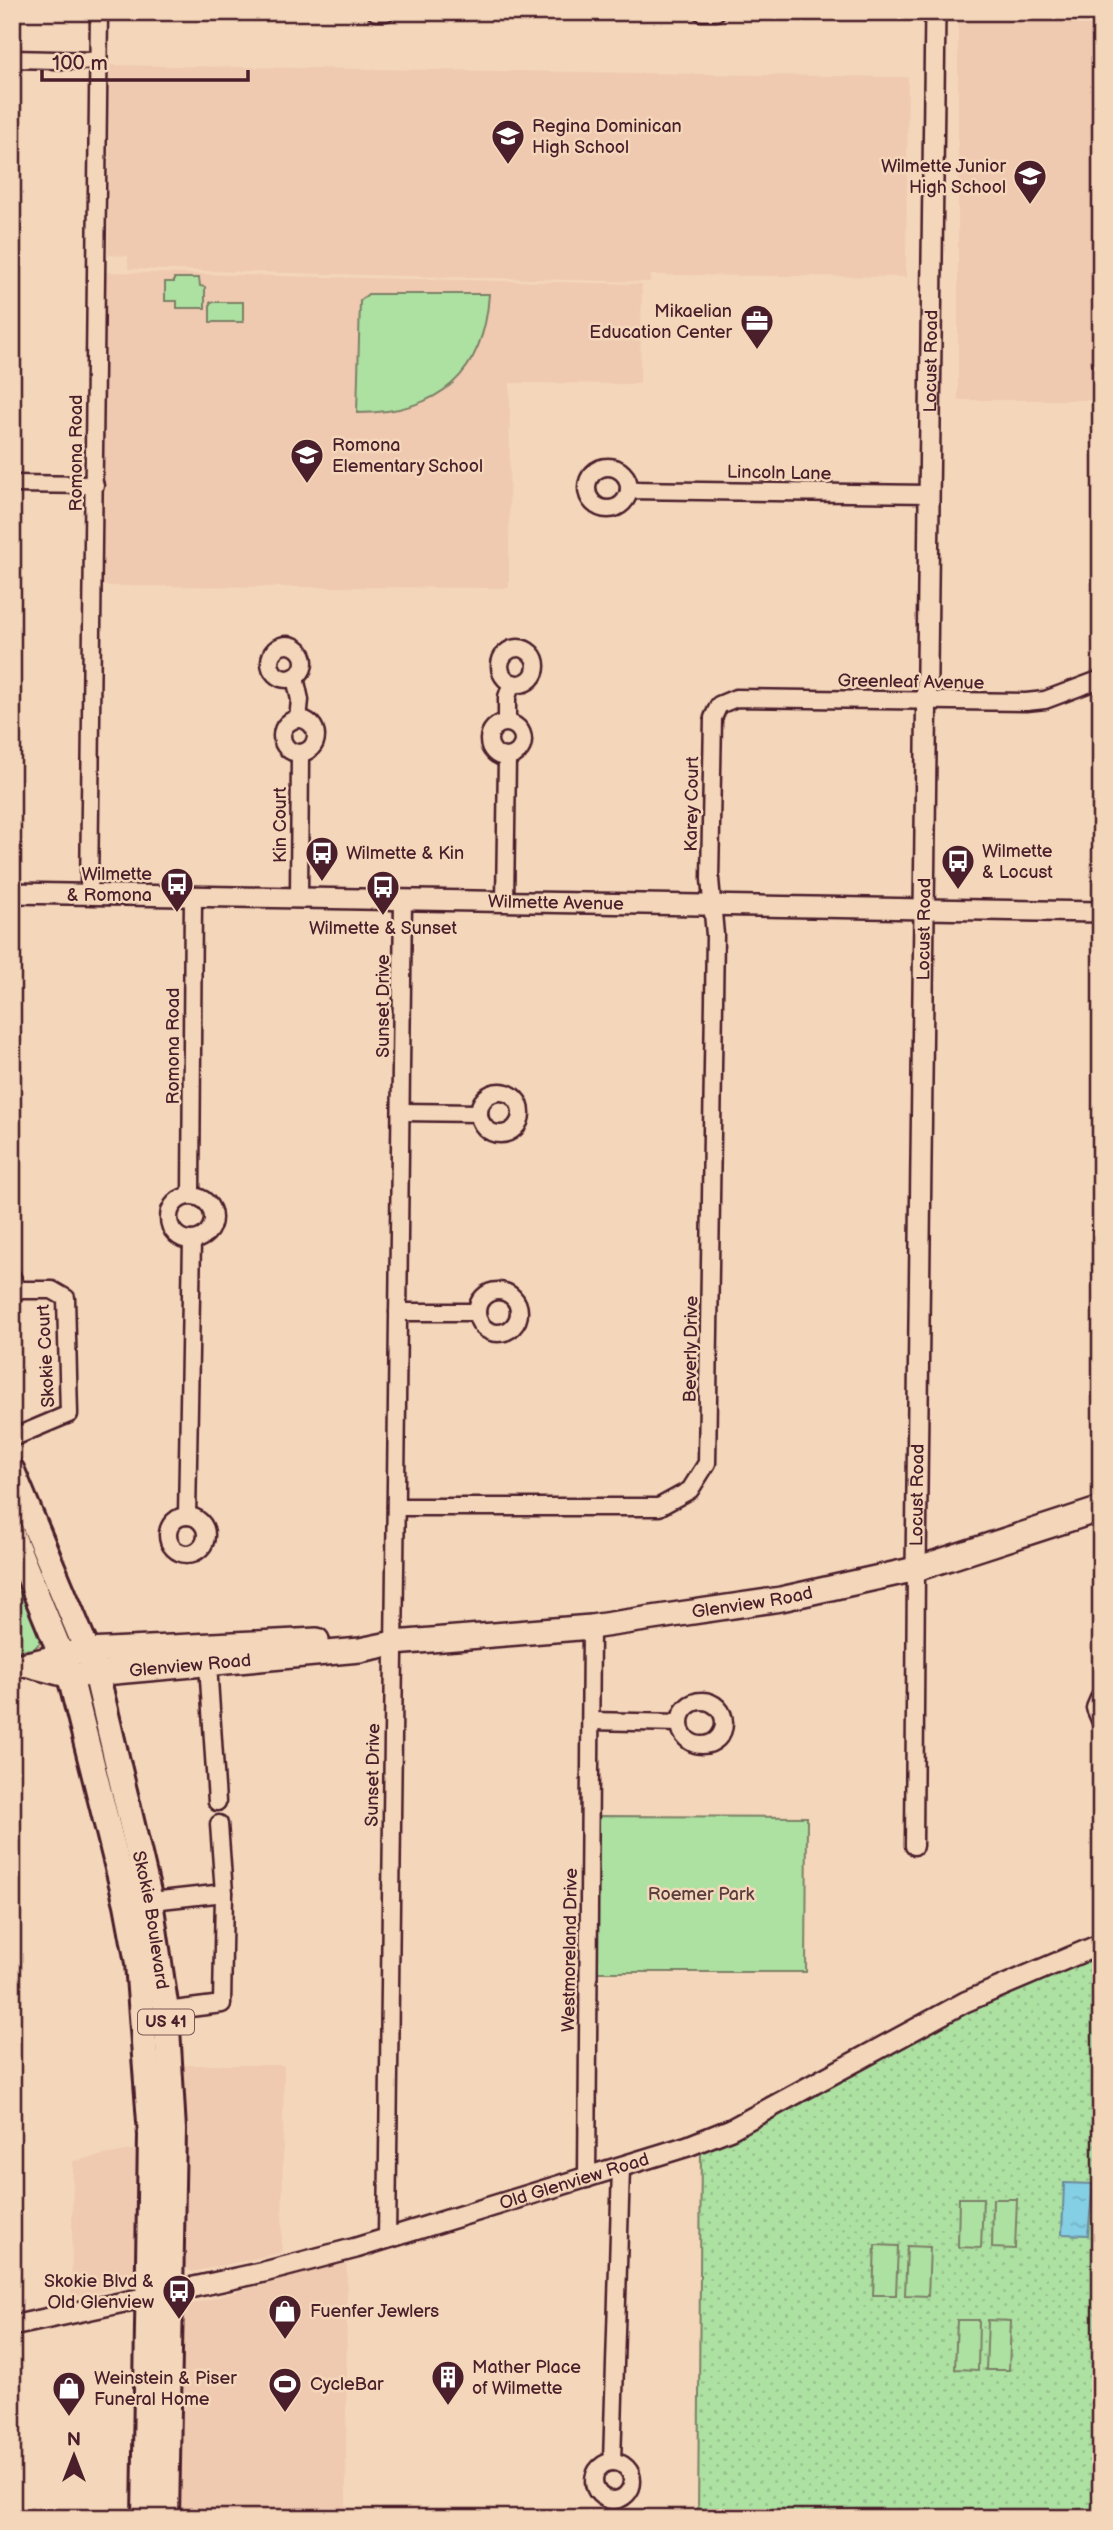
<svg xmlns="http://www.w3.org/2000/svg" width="1113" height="2530" viewBox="0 0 1113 2530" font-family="'Balsamiq Sans',sans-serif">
  <defs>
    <pattern id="grass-dots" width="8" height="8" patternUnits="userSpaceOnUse" patternTransform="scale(1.75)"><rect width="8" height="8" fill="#ade1a2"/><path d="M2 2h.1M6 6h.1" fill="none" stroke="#96c18c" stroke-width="1.8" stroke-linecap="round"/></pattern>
    <pattern id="water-ripples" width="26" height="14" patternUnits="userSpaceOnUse" patternTransform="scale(1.75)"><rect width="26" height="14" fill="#84cfe4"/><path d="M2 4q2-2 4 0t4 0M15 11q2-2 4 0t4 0" fill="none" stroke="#74b1c4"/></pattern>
  </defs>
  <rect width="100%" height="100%" fill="#f4d7ba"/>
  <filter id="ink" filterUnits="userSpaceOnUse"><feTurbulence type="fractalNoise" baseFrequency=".0143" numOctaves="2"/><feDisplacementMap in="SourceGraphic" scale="14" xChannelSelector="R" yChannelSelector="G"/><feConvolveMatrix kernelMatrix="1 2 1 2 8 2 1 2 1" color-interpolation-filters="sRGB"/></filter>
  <g filter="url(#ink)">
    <!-- built -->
    <g fill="#efcab0">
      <rect x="958" y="12" width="143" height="388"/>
      <path d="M110,65L908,77L906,277L651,275L650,282L128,269V256L108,255Z"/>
      <path d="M106,272L642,284L640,384L510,383L509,588L103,586Z"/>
      <path d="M180,2065H284L282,2253L192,2272L181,2265Z"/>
      <path d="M141,2148L138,2284L71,2298L73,2161Z"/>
      <path d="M347,2262L346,2518H175L181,2307Z"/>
    </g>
    <!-- grass -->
    <path fill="url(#grass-dots)" stroke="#7c8066" stroke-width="2" d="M1101,1953V2518H698L701,2149L994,1998Z"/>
    <!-- green -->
    <g fill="#ade1a2" stroke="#7c8066" stroke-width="2">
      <path d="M174,278H199L200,286L205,287V308H177V301H165V282H174Z"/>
      <path d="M368,294H489C484,376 438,413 357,413L360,301Z"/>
      <rect x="210" y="302" width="33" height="20"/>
      <path d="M12,1552L45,1637L34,1649L12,1651Z"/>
      <path d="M598,1816L807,1817L806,1972H596Z"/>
      <path d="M959,2198H983L981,2248L958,2247Z"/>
      <path d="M993,2199H1017L1015,2249L992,2248Z"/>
      <path d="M875,2245L898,2246L896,2295H873Z"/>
      <path d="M907,2246L930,2247L928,2296L905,2295Z"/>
      <path d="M957,2320H979L978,2370L955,2369Z"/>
      <path d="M988,2320L1011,2321L1009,2370H986Z"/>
    </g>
    <!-- water -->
    <path fill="url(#water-ripples)" stroke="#6d899a" stroke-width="2" d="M1064,2183L1093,2184L1088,2235L1062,2234Z"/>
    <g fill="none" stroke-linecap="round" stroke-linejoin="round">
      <defs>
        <g id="minor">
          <path d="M376,12H386"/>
          <path d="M702,12H716"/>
          <path d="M12,59L98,61"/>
          <circle cx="608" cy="488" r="21"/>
          <path d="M12,484L95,485"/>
          <path d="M629,490L929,494"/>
          <circle cx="287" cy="662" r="17"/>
          <circle cx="518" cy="666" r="18"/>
          <path d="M295,677L300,700L298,719"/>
          <circle cx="299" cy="736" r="17"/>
          <path d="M507,722V697L512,683"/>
          <circle cx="506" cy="740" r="17"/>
          <path d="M89,894L99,12"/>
          <path d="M299,898L300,753"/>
          <path d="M505,902L507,757"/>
          <circle cx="500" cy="1113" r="21"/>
          <path d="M402,1112L479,1113"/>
          <circle cx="191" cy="1218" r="22"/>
          <path d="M191,1196L193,896"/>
          <path d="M12,1277L17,1290H52L66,1298L69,1414L12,1438"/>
          <circle cx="498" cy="1312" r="21"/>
          <path d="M398,1312H477"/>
          <path d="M396,1507H659L690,1490L707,1463L715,935L710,879L713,718L719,705L736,698L1026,702L1045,700L1101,679"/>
          <circle cx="187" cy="1535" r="19"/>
          <path d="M187,1516L192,1240"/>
          <path d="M208,1664L217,1802"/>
          <path d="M1101,1694L1095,1708L1101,1722"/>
          <circle cx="702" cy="1723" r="22"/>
          <path d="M591,1721L680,1723"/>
          <path d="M914,1846L916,1569"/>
          <path d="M143,1902L224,1893"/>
          <path d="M166,2011L222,2004L224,1893L219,1824"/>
          <path d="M587,2179L591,1627"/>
          <path d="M387,2238L403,900"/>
          <circle cx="613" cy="2481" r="19"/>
          <path d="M612,2462L621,2168"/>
        </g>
        <g id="tertiary">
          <path id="s1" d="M12,893L1101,912"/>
          <path id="s2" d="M916,1569L935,12"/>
          <path id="s3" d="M12,2326L264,2272L356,2248L688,2146L731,2129L965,2002L1101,1944"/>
        </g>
        <g id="secondary">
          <path id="s4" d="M28,1665L70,1676L360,1650L394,1643L591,1627L781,1599L916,1569L1101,1509"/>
          <path d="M12,1666C38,1664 61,1653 87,1651L317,1640"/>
        </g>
        <g id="primary">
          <path id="s5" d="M12,1471L96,1672L150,1901L166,2011L173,2130L166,2518"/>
          <path d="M12,1535L70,1676L127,1904L138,1963L151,2135L145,2518"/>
        </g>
      </defs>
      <!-- minor casing -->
      <use href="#minor" stroke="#4a1f2b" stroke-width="21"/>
      <!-- tertiary casing -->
      <use href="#tertiary" stroke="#4a1f2b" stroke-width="24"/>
      <!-- secondary casing -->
      <use href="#secondary" stroke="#4a1f2b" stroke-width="28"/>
      <!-- primary casing -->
      <use href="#primary" stroke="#4a1f2b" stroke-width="30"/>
      <!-- minor -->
      <use href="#minor" stroke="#f4d7ba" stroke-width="16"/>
      <!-- tertiary -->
      <use href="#tertiary" stroke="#f4d7ba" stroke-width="19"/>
      <!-- secondary -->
      <use href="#secondary" stroke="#f4d7ba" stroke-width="23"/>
      <!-- primary -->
      <use href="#primary" stroke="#f4d7ba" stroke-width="24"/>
    </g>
  </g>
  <!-- icons -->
  <defs>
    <symbol id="school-pin" viewBox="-11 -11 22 30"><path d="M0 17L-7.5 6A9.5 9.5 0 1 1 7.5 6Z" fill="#4a1f2b" stroke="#f4d7ba"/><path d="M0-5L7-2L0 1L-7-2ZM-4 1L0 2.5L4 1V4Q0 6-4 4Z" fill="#fff"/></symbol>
    <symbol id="office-pin" viewBox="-11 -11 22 30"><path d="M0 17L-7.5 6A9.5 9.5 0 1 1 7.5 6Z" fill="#4a1f2b" stroke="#f4d7ba"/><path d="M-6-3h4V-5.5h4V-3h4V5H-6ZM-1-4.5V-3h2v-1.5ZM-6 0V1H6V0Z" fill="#fff"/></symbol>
    <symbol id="bus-pin" viewBox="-11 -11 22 30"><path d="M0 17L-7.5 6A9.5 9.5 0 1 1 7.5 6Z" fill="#4a1f2b" stroke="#f4d7ba"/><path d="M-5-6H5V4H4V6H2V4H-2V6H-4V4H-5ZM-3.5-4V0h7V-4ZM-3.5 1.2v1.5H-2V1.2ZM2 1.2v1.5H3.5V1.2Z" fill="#fff"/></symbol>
    <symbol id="shop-pin" viewBox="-11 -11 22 30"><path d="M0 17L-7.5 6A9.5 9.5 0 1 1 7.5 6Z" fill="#4a1f2b" stroke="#f4d7ba"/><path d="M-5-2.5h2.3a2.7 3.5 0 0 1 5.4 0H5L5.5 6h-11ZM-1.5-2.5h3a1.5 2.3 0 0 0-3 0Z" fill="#fff"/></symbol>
    <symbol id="building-pin" viewBox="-11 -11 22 30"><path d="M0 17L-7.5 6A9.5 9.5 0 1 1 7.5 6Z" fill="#4a1f2b" stroke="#f4d7ba"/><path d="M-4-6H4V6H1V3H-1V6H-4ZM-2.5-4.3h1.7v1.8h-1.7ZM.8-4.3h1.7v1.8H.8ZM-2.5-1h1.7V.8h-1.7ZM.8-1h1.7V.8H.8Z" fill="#fff"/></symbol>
    <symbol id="stadium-pin" viewBox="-11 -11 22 30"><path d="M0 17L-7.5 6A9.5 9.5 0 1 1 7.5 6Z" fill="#4a1f2b" stroke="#f4d7ba"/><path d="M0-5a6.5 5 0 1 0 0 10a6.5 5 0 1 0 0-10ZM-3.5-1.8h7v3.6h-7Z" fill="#fff"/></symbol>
  </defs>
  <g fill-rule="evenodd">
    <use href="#school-pin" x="489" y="117" width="38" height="52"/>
    <use href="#school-pin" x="1011" y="157" width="38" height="52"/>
    <use href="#office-pin" x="738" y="302" width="38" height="52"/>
    <use href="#school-pin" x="288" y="436" width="38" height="52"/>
    <use href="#bus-pin" x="303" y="834" width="38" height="52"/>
    <use href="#bus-pin" x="939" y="842" width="38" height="52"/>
    <use href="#bus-pin" x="158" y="865" width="38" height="52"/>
    <use href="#bus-pin" x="364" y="868" width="38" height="52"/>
    <use href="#bus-pin" x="160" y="2272" width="38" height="52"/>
    <use href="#shop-pin" x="266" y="2292" width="38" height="52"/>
    <use href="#building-pin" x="429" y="2358" width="38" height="52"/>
    <use href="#stadium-pin" x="266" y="2365" width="38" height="52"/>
    <use href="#shop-pin" x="50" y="2369" width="38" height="52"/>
  </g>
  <g text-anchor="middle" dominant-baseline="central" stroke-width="5" stroke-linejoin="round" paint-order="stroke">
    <!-- shield labels -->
    <rect fill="#f4d7ba" stroke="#7d5656" stroke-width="2" x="138" y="2009.5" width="56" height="25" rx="5"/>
    <g font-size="16" font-weight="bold" fill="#4a1f2b">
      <text x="166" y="2022">US 41</text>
    </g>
    <!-- poi labels -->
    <g font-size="18" fill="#4a1f2b" stroke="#f4d7ba" text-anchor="start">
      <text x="532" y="126">Regina Dominican<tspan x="532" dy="21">High School</tspan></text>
      <text x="1006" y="166" text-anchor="end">Wilmette Junior<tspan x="1006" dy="21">High School</tspan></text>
      <text x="732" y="311" text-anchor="end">Mikaelian<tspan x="732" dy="21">Education Center</tspan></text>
      <text x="332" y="445">Romona<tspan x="332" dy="21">Elementary School</tspan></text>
      <text x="982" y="851">Wilmette<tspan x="982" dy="21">&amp; Locust</tspan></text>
      <text x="346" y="853">Wilmette &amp; Kin</text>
      <text x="152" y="874" text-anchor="end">Wilmette<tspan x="152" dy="21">&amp; Romona</tspan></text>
      <text x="383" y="928" text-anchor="middle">Wilmette &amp; Sunset</text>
      <text x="154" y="2281" text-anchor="end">Skokie Blvd &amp;<tspan x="154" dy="21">Old Glenview</tspan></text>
      <text x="310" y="2311">Fuenfer Jewlers</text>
      <text x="472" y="2367">Mather Place<tspan x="472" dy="21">of Wilmette</tspan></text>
      <text x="94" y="2378">Weinstein &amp; Piser<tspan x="94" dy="21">Funeral Home</tspan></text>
      <text x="310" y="2384">CycleBar</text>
    </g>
    <!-- street labels -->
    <g font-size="18" fill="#4a1f2b" stroke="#f4d7ba">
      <text stroke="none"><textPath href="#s2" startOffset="1208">Locust Road</textPath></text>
      <text transform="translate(76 453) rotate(-90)">Romona Road</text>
      <text transform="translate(779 473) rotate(1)">Lincoln Lane</text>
      <text transform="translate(911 682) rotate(1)">Greenleaf Avenue</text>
      <text transform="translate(692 804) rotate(-89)">Karey Court</text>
      <text transform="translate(280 825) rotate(-90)">Kin Court</text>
      <text stroke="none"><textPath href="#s1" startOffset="544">Wilmette Avenue</textPath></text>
      <text stroke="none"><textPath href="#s2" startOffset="640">Locust Road</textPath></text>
      <text transform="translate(383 1006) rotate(-90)">Sunset Drive</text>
      <text transform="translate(173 1046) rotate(-90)">Romona Road</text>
      <text transform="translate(691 1349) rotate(-89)">Beverly Drive</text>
      <text transform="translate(46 1356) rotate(-93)">Skokie Court</text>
      <text stroke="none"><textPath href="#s2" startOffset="74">Locust Road</textPath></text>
      <text stroke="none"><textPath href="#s4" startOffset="730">Glenview Road</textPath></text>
      <text stroke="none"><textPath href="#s4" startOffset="164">Glenview Road</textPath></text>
      <text transform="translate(373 1775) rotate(-89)">Sunset Drive</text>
      <text stroke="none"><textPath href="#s5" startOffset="472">Skokie Boulevard</textPath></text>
      <text transform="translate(570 1950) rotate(-89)">Westmoreland Drive</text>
      <text stroke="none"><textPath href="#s3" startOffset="581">Old Glenview Road</textPath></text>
    </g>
    <!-- park labels -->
    <g font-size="18" fill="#593c3d" stroke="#f4d7ba">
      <text x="701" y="1894">Roemer Park</text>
    </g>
  </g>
  <!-- margin -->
  <rect width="1113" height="2530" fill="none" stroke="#f4d7ba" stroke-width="42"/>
  <rect x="21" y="21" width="1071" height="2488" fill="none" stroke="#4a1f2b" stroke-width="2.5" filter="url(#ink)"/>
  <!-- north arrow -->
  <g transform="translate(74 2456)" stroke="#f4d7ba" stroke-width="5" paint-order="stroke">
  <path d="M0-5L12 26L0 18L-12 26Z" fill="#4a1f2b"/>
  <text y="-10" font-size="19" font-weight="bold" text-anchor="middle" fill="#4a1f2b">N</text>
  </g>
  <!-- scale -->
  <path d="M42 70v10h206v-10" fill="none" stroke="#4a1f2b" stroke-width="3.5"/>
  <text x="52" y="70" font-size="21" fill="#4a1f2b" stroke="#f4d7ba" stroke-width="5" paint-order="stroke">100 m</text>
</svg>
